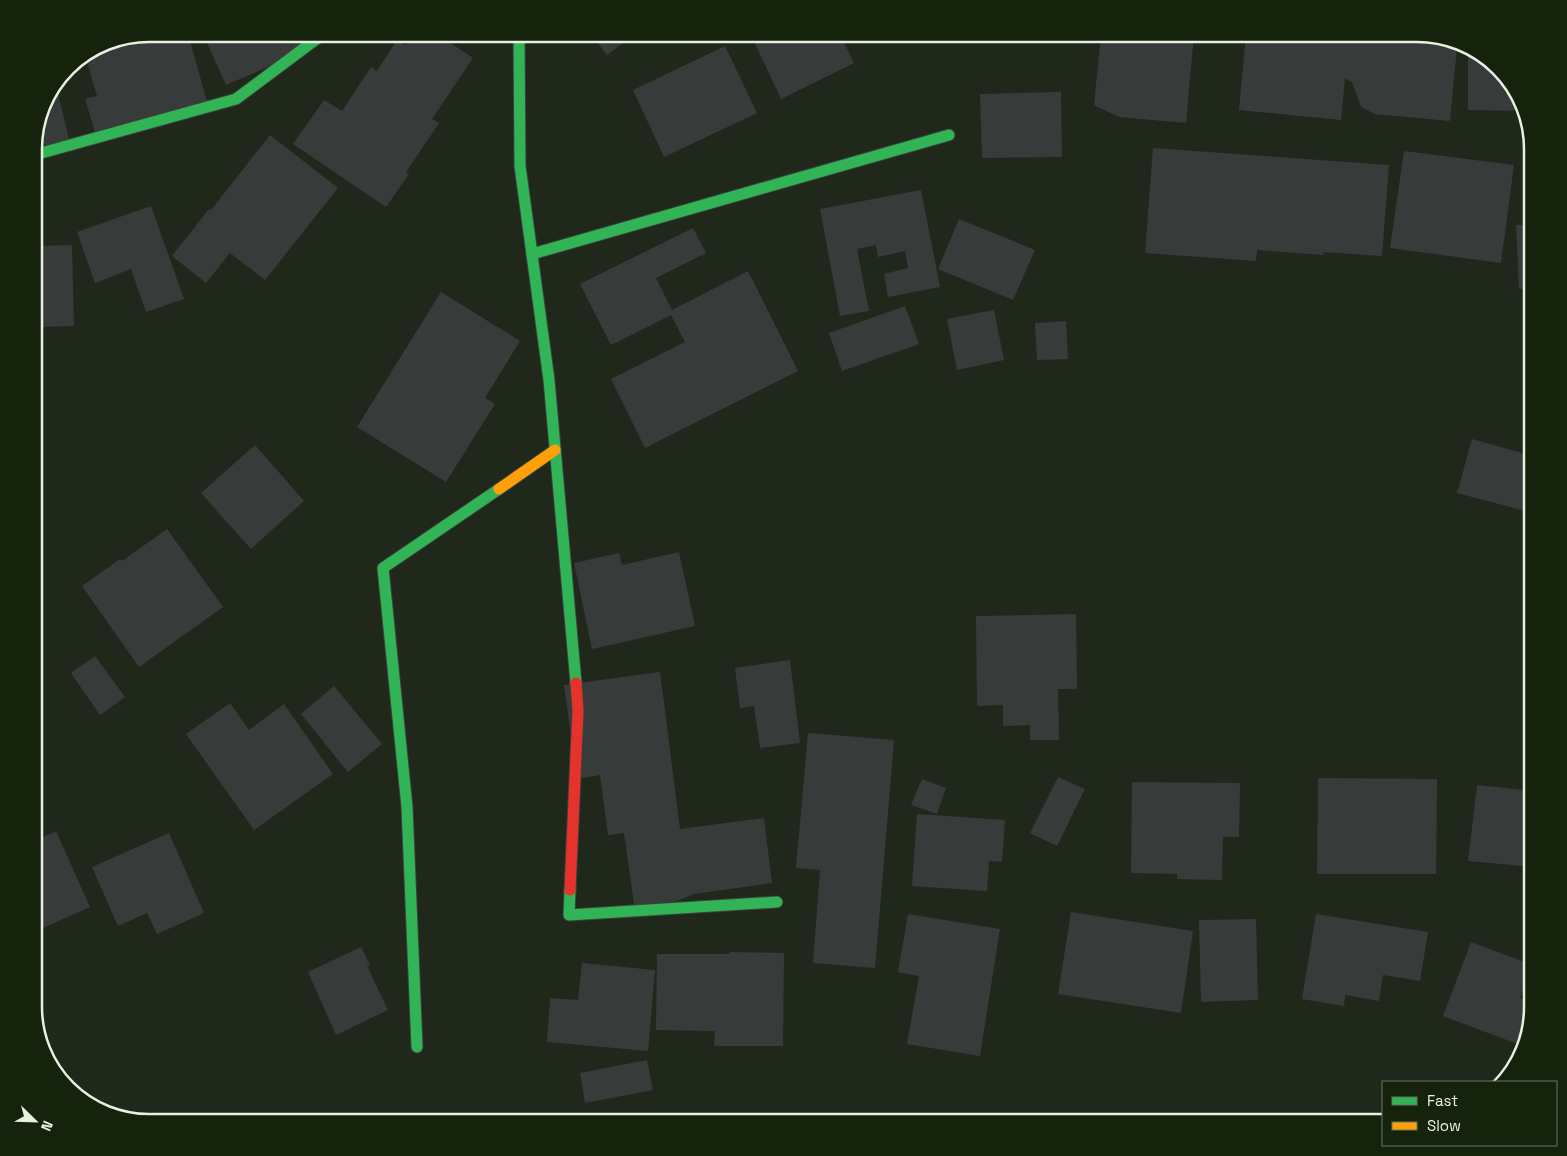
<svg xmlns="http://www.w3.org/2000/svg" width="1567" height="1156" viewBox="0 0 1567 1156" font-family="'Space Grotesk',sans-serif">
  <rect width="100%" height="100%" fill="#1f281b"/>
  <!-- building -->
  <g fill="#373c3b">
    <path d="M150,34H188L208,105L98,142L85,99L97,96L85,55L106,42Z"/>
    <path d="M203,34H320L324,43L226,85Z"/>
    <path d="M413,34H437L473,58L432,119L439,123L406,172L409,174L386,207L293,144L324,100L342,111L371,67L377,71L397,40L406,45Z"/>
    <path d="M591,34H635L607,55Z"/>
    <path d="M753,34H840L854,63L781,99L751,35Z"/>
    <path d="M1101,34H1194L1186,123L1119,117L1094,105Z"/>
    <path d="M1246,34H1418L1457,47L1450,121L1375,114L1361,107L1352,82L1345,78L1341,120L1239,110Z"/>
    <path d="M725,46L757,113L664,157L633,90Z"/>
    <path d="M1468,51L1488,58L1521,98L1524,111L1468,110Z"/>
    <path d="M56,85L72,152L34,142L46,99Z"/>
    <path d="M1061,92L1062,157L982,158L980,94Z"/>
    <path d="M270,135L338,188L265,280L230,253L206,283L172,256L209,209L211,210Z"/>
    <path d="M1153,148L1389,165L1382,256L1323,252L1324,255L1257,250L1256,261L1145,253Z"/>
    <path d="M1404,151L1514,165L1501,263L1390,248Z"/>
    <path d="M921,190L940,287L888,297L884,274L908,268L905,251L878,257L876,245L857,249L869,311L840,316L820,209Z"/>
    <path d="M151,206L184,299L146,312L131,269L95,283L77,232Z"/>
    <path d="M959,219L1035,250L1013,300L938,269Z"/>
    <path d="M1533,224V288L1519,289L1516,225Z"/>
    <path d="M693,228L706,253L656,278L672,310L748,271L798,371L645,448L611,379L685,342L671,315L611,345L580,284Z"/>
    <path d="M72,245L74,326L34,327V246Z"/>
    <path d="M441,292L520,341L485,398L495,404L446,482L357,427Z"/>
    <path d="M905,306L919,344L842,371L829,333Z"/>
    <path d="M994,310L1004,360L957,370L947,319Z"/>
    <path d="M1066,321L1068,359L1037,360L1035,323Z"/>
    <path d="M1472,439L1533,456V513L1457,493Z"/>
    <path d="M255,445L304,501L251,549L201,493Z"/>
    <path d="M167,529L223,607L139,667L82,586L120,559L122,561Z"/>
    <path d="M679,552L695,626L592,649L574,563L619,553L622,565Z"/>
    <path d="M1076,614L1077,689H1058L1059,740H1030V725L1003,726V705L977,706L976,616Z"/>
    <path d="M95,656L125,697L100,715L71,673Z"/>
    <path d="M790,660L800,743L760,748L754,706L740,708L735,668Z"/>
    <path d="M660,672L680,829L764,818L772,883L694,894L636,918L624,833L608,835L600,775L577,779L564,685Z"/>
    <path d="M334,686L382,744L348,772L301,714Z"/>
    <path d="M230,703L249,730L284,704L333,774L254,830L186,734Z"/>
    <path d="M808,733L894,740L875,968L813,963L820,870L796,868Z"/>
    <path d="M1058,777L1085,789L1057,846L1030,833Z"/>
    <path d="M1318,778L1437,779L1436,874H1317Z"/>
    <path d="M922,779L946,788L937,814L911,805Z"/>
    <path d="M1132,782L1240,783L1239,837H1223L1222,880L1177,879V874L1131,873Z"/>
    <path d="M1477,785L1533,791V867L1468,861Z"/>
    <path d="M917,814L1005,820L1002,862L989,861L987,891L912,886Z"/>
    <path d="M56,831L90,907L34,932V841Z"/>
    <path d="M169,833L204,913L157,934L147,913L118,926L92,867Z"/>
    <path d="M1071,912L1193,931L1181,1013L1058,994Z"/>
    <path d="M908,914L1000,929L980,1056L907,1044L919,976L898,972Z"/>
    <path d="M1316,914L1428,932L1420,981L1383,975L1379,1001L1345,995L1344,1006L1302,999Z"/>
    <path d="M1256,919L1258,1000L1201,1002L1199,920Z"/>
    <path d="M1471,942L1533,965L1520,998L1533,1004L1520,1045L1443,1016Z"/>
    <path d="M361,947L370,965L367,966L388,1010L336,1035L308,972Z"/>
    <path d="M730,952L784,953L783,1046H714L715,1031L656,1030L657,954H730Z"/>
    <path d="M582,963L655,970L648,1051L547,1042L550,998L578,1000Z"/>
    <path d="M647,1060L653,1090L585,1103L580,1073Z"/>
    <path d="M352,1113L359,1122H341Z"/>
  </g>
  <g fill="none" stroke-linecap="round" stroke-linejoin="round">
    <defs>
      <g id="fast">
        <path d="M519,34L520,166L549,380L576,683"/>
        <path d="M34,155L236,99L323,34"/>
        <path d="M532,254L949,135"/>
        <path d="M570,890L569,915L777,902"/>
        <path d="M417,1047L407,807L383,568L499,489"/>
      </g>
      <path id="slow" d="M499,489L555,450"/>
      <path id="jam" d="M570,890L578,710L576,683"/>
    </defs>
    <!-- fast casing -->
    <use href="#fast" stroke="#3c4338" stroke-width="13"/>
    <!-- slow casing -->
    <use href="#slow" stroke="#3c4338" stroke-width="13"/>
    <!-- jam casing -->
    <use href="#jam" stroke="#3c4338" stroke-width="13"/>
    <!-- fast -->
    <use href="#fast" stroke="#30b455" stroke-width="11"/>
    <!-- slow -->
    <use href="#slow" stroke="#ff9f0a" stroke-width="11"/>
    <!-- jam -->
    <use href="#jam" stroke="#e5322d" stroke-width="11"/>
  </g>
  <!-- crop -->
  <path d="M0 0H1567V1156H0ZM149 42H1417A107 107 0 0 1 1524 149V1007A107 107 0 0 1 1417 1114H149A107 107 0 0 1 42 1007V149A107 107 0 0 1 149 42Z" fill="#15230d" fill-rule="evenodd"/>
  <path fill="none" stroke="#e7f1e2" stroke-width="2.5" d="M149 42H1417A107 107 0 0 1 1524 149V1007A107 107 0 0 1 1417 1114H149A107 107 0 0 1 42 1007V149A107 107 0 0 1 149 42Z"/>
  <!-- legend -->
  <rect x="1382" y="1081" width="175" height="65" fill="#15230d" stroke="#697562"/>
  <rect x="1392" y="1097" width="25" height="8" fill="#30b455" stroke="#697562"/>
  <text x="1427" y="1106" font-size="15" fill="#e7f1e2">Fast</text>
  <rect x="1392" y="1122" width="25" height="8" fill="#ff9f0a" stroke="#697562"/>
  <text x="1427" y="1131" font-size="15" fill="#e7f1e2">Slow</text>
  <!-- north arrow -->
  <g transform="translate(35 1121) rotate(113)" stroke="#15230d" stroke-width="4" paint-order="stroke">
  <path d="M0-4L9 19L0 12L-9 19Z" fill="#e7f1e2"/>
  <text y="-8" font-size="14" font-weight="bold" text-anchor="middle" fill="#e7f1e2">N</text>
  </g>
</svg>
